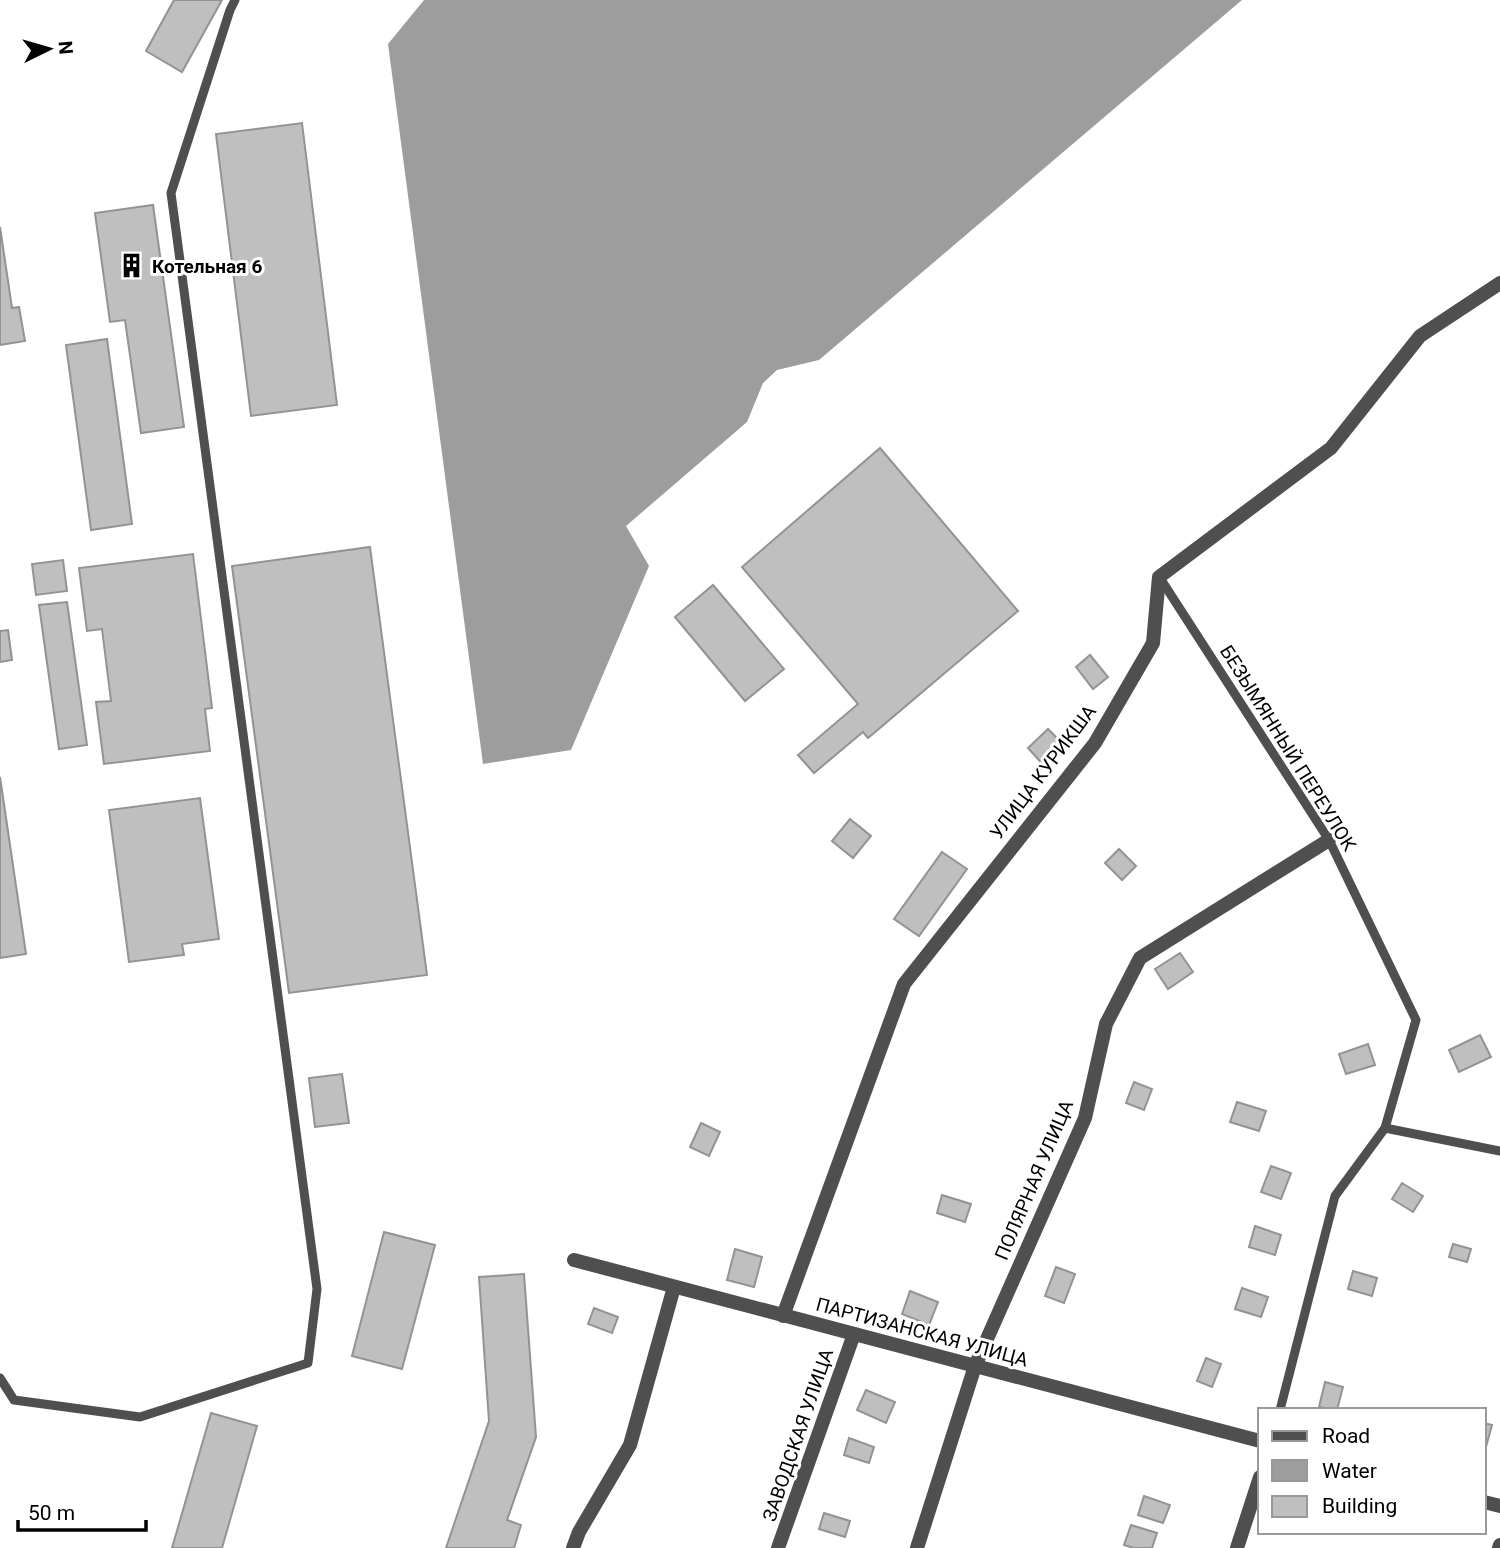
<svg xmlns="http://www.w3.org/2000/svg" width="1500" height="1548" viewBox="0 0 1500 1548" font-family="Roboto,sans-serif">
  <rect width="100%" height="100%" fill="#fff"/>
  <!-- water -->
  <path fill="#9d9d9d" d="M424,0H1242L819,360L777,370L763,383L747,422L626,526L649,566L571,750L483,764L388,44Z"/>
  <!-- building -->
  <g fill="#bfbfbf" stroke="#939393" stroke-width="2">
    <path d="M174,0H222L182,72L146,51Z"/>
    <path d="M302,123L337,405L251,416L216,134Z"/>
    <path d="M153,205L184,427L141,433L125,320L110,322L95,213Z"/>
    <path d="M0,227L12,308L19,307L25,341L0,345Z"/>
    <path d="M107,339L132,524L91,530L66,345Z"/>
    <path d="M880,448L1018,611L868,738L863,732L814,773L798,755L858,704L742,567Z"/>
    <path d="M370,547L427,975L289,993L232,566Z"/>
    <path d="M193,554L212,708L205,709L210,751L104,764L96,702L111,701L102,629L87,631L79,568Z"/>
    <path d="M63,560L67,591L36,595L32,564Z"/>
    <path d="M713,585L784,669L745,701L675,617Z"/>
    <path d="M67,602L87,745L59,749L39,605Z"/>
    <path d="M8,630L12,660L0,662V631Z"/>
    <path d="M1090,655L1108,677L1093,689L1076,667Z"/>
    <path d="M1048,729L1067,748L1046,768L1028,748Z"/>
    <path d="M0,777L26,954L0,958Z"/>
    <path d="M200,798L219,939L182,944L184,955L129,962L109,810Z"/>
    <path d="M850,819L871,836L853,858L832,841Z"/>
    <path d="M1119,849L1136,866L1122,880L1105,863Z"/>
    <path d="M942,852L967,869L919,936L894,919Z"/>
    <path d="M1180,953L1193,972L1168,989L1155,969Z"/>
    <path d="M1480,1035L1491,1057L1459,1072L1449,1050Z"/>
    <path d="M1368,1044L1375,1065L1346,1074L1339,1054Z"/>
    <path d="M342,1074L349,1123L315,1127L309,1078Z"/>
    <path d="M1134,1082L1152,1089L1144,1110L1126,1103Z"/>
    <path d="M1237,1102L1266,1111L1259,1131L1230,1122Z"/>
    <path d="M701,1123L720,1132L709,1156L690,1147Z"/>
    <path d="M1271,1166L1291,1173L1281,1199L1261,1192Z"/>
    <path d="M1402,1183L1423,1196L1413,1212L1392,1199Z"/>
    <path d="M942,1195L971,1204L965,1222L937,1213Z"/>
    <path d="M1255,1226L1281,1235L1275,1255L1249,1247Z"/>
    <path d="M384,1232L435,1245L402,1369L352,1356Z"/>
    <path d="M1453,1244L1471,1249L1467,1262L1449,1257Z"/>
    <path d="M735,1249L762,1257L754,1287L727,1280Z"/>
    <path d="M1056,1267L1075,1274L1064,1303L1045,1296Z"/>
    <path d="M1353,1271L1377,1278L1372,1296L1348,1289Z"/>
    <path d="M524,1274L536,1437L507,1520L521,1525L514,1548H446L489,1421L479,1277Z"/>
    <path d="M1242,1288L1268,1297L1261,1317L1235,1309Z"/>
    <path d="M910,1291L938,1302L929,1325L902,1314Z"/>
    <path d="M594,1308L618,1317L612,1333L588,1324Z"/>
    <path d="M1206,1358L1221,1364L1212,1387L1197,1381Z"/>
    <path d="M1325,1382L1343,1387L1337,1410L1319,1407Z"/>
    <path d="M866,1390L895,1402L886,1423L857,1410Z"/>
    <path d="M211,1413L257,1426L222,1548H172Z"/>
    <path d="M1484,1423L1492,1425L1486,1447L1484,1446Z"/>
    <path d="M849,1438L874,1447L869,1463L844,1455Z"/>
    <path d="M1144,1496L1170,1505L1163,1523L1138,1515Z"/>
    <path d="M824,1513L850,1521L845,1537L819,1529Z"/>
    <path d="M1131,1525L1157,1533L1152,1548H1134L1124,1545Z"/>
  </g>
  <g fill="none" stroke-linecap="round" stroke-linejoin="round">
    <!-- service -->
    <g stroke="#4f4f4f" stroke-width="9">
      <path d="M1160,578L1329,840L1416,1020L1385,1128L1335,1196L1280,1410"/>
      <path d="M1385,1128L1500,1151"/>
      <path d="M0,1378L14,1400L140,1417L308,1363L317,1289L171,193L230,10L235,0"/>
    </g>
    <!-- minor -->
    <g stroke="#4f4f4f" stroke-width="14">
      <path d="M574,1260L1260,1441"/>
      <path d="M783,1316L904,984L1095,743L1153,643L1159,577L1331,448L1420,336L1500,283"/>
      <path d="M573,1548L579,1532L630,1445L674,1287"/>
      <path d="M778,1548L854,1334"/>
      <path d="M917,1548L975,1366L1085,1118L1106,1024L1140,958L1329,840"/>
      <path d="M1499,1548L1500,1545"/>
    </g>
    <!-- tertiary -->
    <g stroke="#4f4f4f" stroke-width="14">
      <path d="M1484,1502L1500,1506"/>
      <path d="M1237,1548L1260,1477"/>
    </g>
  </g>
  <!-- icons -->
  <defs>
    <symbol id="building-bare" viewBox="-9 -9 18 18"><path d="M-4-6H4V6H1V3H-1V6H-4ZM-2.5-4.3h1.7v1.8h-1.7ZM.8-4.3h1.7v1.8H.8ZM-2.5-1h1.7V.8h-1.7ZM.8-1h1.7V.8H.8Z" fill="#000" stroke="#fff" stroke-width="2.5" paint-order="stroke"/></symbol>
  </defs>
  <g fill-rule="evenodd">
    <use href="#building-bare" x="114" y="248" width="35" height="35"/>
  </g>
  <g text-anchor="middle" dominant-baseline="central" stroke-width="6" stroke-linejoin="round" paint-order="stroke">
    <!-- poi labels -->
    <g font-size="19" font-weight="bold" fill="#000" stroke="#fff" text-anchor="start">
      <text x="152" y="266">Котельная 6</text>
    </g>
    <!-- street labels -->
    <g font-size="19" fill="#000" stroke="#fff">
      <text transform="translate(1288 748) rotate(58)">БЕЗЫМЯННЫЙ ПЕРЕУЛОК</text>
      <text transform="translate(1043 772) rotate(-53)">УЛИЦА КУРИКША</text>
      <text transform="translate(1034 1180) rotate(-67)">ПОЛЯРНАЯ УЛИЦА</text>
      <text transform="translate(922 1332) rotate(15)">ПАРТИЗАНСКАЯ УЛИЦА</text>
      <text transform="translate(798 1435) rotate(-71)">ЗАВОДСКАЯ УЛИЦА</text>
    </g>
  </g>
  <!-- legend -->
  <rect x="1258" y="1408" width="228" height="126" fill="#ffffff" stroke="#999999" stroke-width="2"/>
  <rect x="1272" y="1431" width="35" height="10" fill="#4f4f4f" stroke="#999999" stroke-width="2"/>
  <text x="1322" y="1443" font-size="21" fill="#000000">Road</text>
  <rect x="1272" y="1460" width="35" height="21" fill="#9d9d9d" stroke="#999999" stroke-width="2"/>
  <text x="1322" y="1478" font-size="21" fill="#000000">Water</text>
  <rect x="1272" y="1496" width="35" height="21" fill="#bfbfbf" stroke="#999999" stroke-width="2"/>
  <text x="1322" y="1513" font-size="21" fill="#000000">Building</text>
  <!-- north arrow -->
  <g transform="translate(49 49) rotate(85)" stroke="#ffffff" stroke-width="5" paint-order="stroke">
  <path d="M0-5L12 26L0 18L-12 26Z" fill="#000000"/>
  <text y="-10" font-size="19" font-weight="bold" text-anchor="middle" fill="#000000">N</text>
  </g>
  <!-- scale -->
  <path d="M18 1520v10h128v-10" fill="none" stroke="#000000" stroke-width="3.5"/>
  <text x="28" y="1520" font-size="21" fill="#000000" stroke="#ffffff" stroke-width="5" paint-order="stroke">50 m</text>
</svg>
